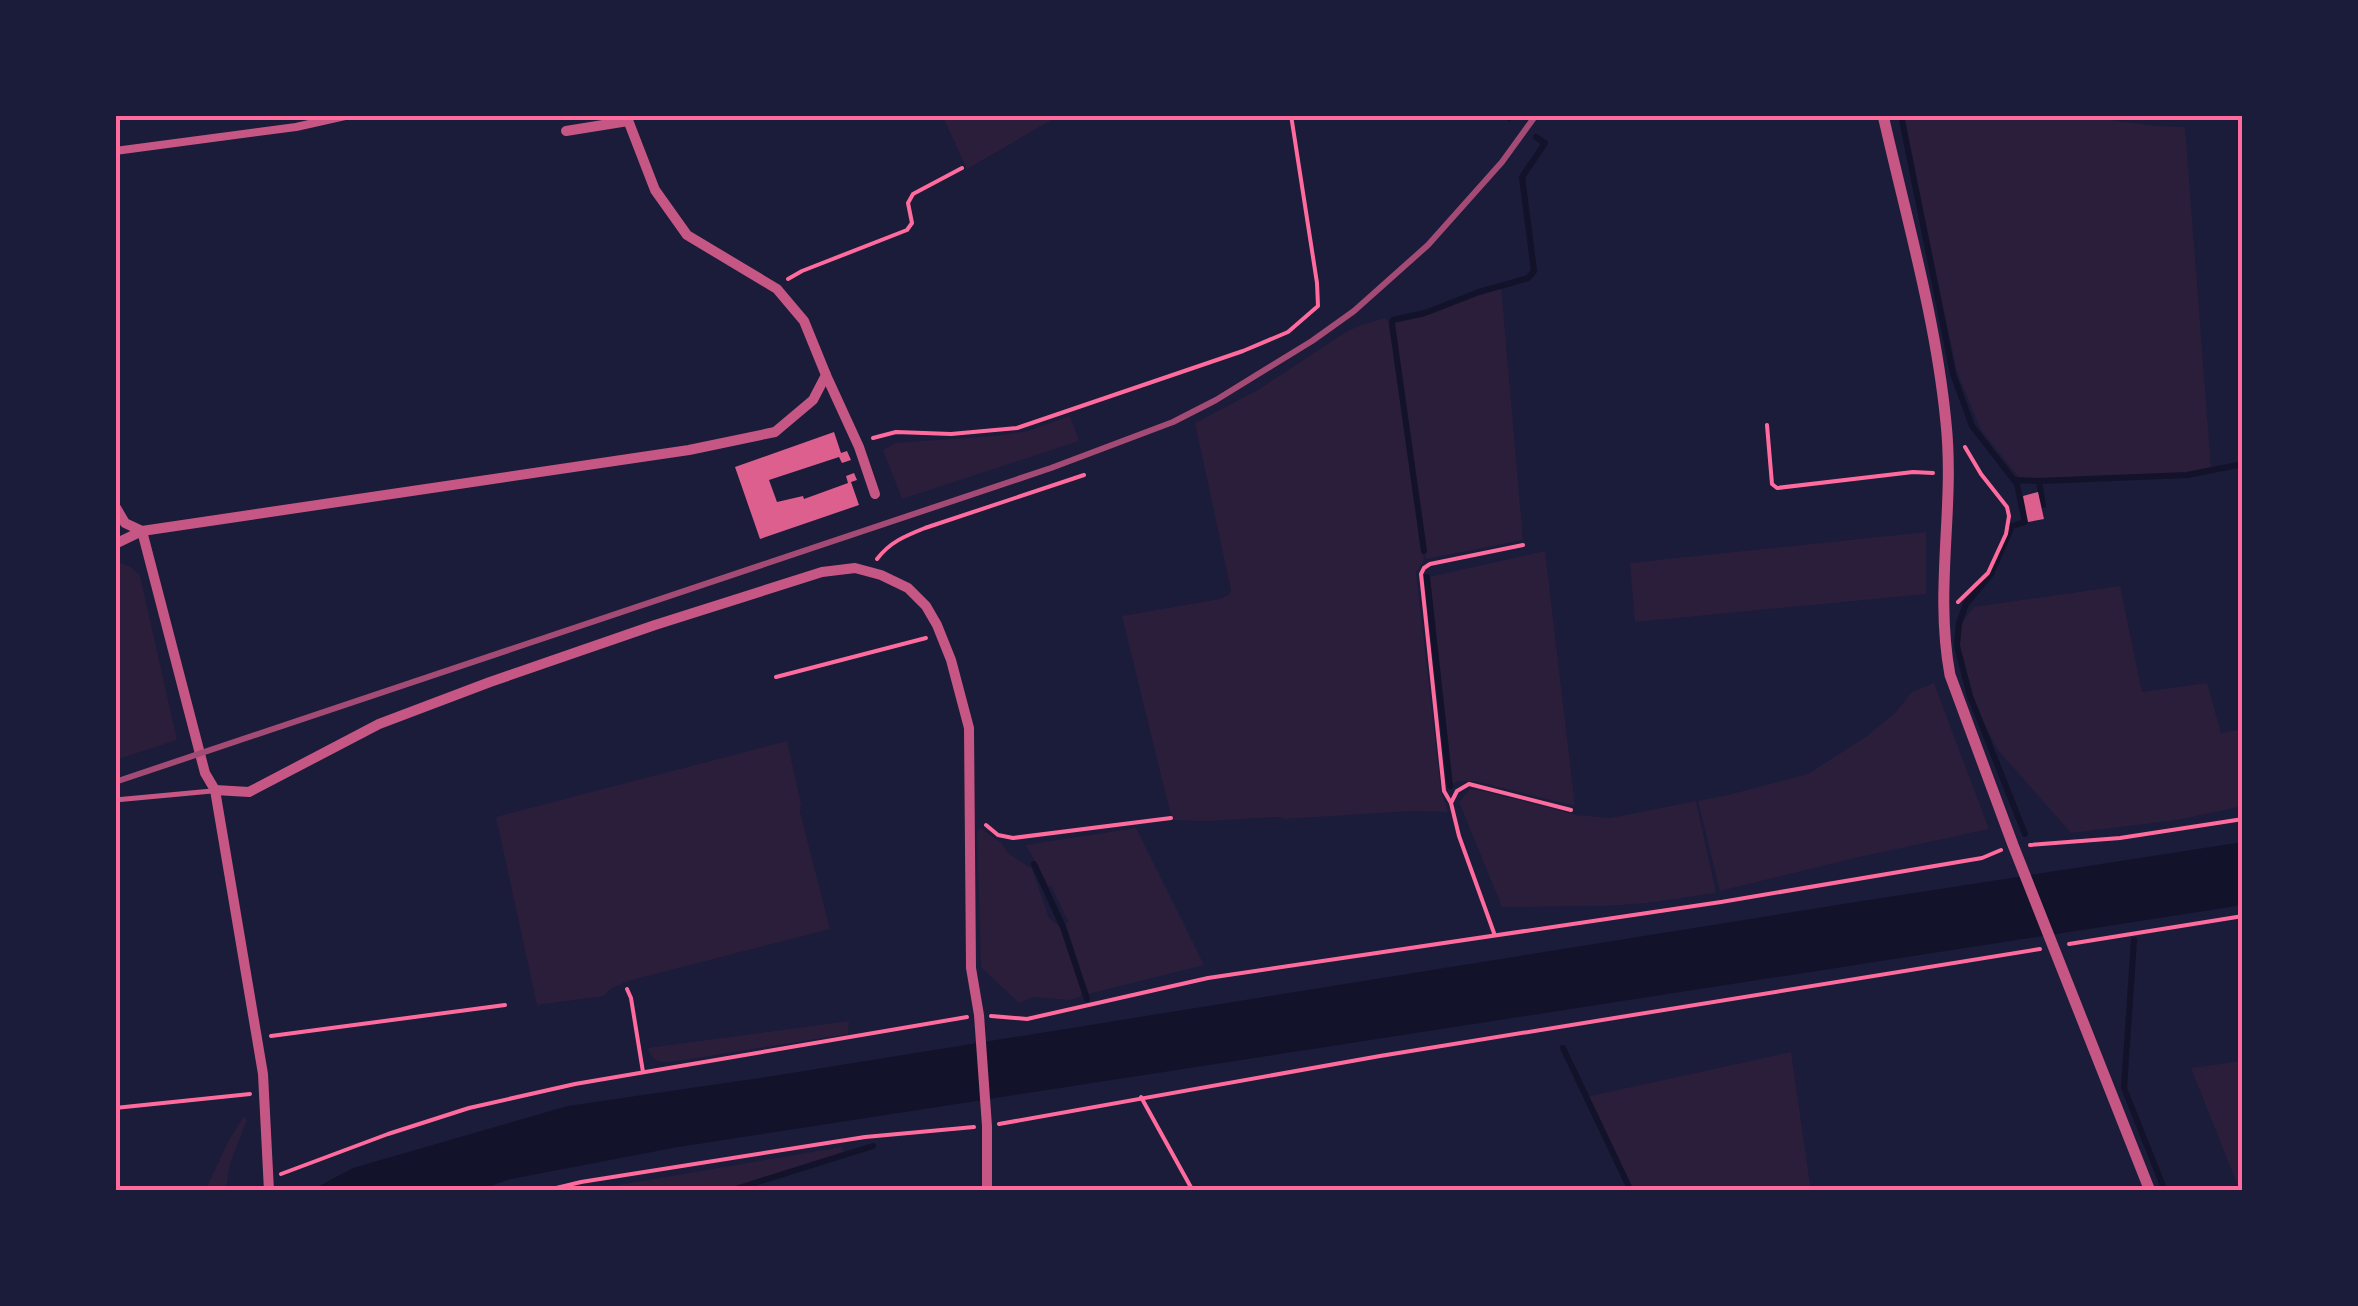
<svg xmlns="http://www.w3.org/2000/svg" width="2358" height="1306" viewBox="0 0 2358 1306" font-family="Figtree,sans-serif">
  <rect width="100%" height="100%" fill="#1b1b3a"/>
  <!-- green -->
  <g fill="#2a1e3b">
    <path d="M942,115H1060L967,169Z"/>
    <path d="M1903,115H2073L2156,126L2185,127L2211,467L2186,473L2020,479L1981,430L1957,372Z"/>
    <path d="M1501,286L1523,540L1426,559L1394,324L1395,321L1426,314Z"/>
    <path d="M1385,318L1391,325L1424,560L1416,572L1441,791L1448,812L1410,811L1285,819L1277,817L1208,821L1174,820L1170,812L1122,616L1220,599L1230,594L1231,590L1195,423L1258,390L1346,332L1361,325Z"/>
    <path d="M1070,416L1079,441L902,499L883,450L895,443L994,436L1028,431Z"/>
    <path d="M1926,532V594L1635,622L1630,563Z"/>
    <path d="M1545,551L1575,806L1474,781H1459L1451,785L1429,577Z"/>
    <path d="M115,560L132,568L140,576L177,740L115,760Z"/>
    <path d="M2120,586L2142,692L2207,683L2221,733L2243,729V806L2177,820L2071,833L1998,750C1983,724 1952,656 1961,627C1963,620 1969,613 1974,607Z"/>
    <path d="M1934,683L1989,829L1855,858L1720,891L1698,801L1728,795L1808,774L1867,736L1895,713L1912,692Z"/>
    <path d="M787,741L801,804L800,812L830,929L628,981L609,990L604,996L537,1005L496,817Z"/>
    <path d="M1469,790H1479L1576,815L1610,818L1696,801L1716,893L1647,903L1606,906L1502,907L1459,802Z"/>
    <path d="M980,828L1001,843L1009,854L1032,869L1049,918L1060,927L1082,993L1080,997L1070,1000L1034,997L1019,1003L981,967L977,832Z"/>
    <path d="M1136,828L1204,965L1088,994L1066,925L1068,921L1051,886L1049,887L1026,845Z"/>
    <path d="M849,1021L848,1034L671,1062C658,1062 652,1062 648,1048Z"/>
    <path d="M1791,1052L1811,1191H1632L1586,1097Z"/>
    <path d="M2243,1061V1191H2240L2191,1068Z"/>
    <path d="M244,1116L247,1120L230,1163L227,1183L222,1191H205L228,1142Z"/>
    <path d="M842,1147L843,1152L723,1191H583Z"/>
  </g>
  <!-- water -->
  <path fill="#12122b" d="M2243,842V905L678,1147L511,1179L476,1191H310L353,1168L568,1106L760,1078L1856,902Z"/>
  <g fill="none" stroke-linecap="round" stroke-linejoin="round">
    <!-- stream -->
    <g stroke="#12122b" stroke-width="6">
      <path d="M1506,115L1509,118"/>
      <path d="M1901,115L1953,374L1972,426L2017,484L2025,522L2012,526L1991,574L1966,604L1959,623L1957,646L1970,696L2025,834"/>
      <path d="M2016,480L2039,481"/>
      <path d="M2041,505H2043L2039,481L2187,475L2243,464"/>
      <path d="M1424,551L1392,324L1393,320L1425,313L1479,292L1528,278L1534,271L1522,177L1545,143L1536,137"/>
      <path d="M1427,577L1450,786"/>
      <path d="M1034,864L1063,927L1087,999"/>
      <path d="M2134,940L2124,1088L2165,1191"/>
      <path d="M1563,1048L1631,1191"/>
      <path d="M729,1191L873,1146"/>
    </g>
  </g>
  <!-- building -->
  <g fill="#dd5f8e">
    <path d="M834,432L841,453L847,451L851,460L842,463L839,457L769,480L777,502L803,496L804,499L848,483L846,476L854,473L857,480L851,482L859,505L760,539L735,467Z"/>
    <path d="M2038,492L2044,519L2028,522L2023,496Z"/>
  </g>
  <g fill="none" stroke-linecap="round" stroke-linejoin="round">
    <!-- path -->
    <g stroke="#ff6b9d" stroke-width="4">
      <path d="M788,279L802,271L907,230L912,223L908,203L913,194L962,168"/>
      <path d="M1767,425L1772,484L1777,488L1913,472L1933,473"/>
      <path d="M873,438L896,432L951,434L1017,428L1243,351L1288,332L1318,306L1317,283L1291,115"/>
      <path d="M877,559C890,542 905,536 925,528L1084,475"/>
      <path d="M1958,602L1988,573L2006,534L2009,516L2007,507L1981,474L1965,447"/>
      <path d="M776,677L926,638"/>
      <path d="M1451,803L1444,791L1421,574L1424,568L1430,564L1523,545"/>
      <path d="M986,825L998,835L1013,838L1171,818"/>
      <path d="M2030,845L2120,838L2243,819"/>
      <path d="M1494,933L1459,836L1451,803L1457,791L1469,784L1571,810"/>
      <path d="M2069,944L2243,916"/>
      <path d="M627,989L631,998L643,1072"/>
      <path d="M991,1016L1027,1019L1208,978L1721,902L1982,858L2001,850"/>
      <path d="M271,1036L505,1005"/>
      <path d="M1141,1097L1193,1191"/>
      <path d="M115,1108L250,1094"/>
      <path d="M999,1124L1380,1056L2040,949"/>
      <path d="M281,1174L388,1134L469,1108L575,1084L967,1017"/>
      <path d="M544,1191L581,1182L865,1137L974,1127"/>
    </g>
    <!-- service -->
    <path stroke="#c65784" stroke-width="5" d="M115,800L212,791"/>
    <!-- pedestrian -->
    <path stroke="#c65784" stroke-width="8" d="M115,151L296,127L345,116L366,115"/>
    <!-- minor -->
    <g stroke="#c65784" stroke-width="10">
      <path d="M566,131L628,121"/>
      <path d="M826,375L859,447L875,494"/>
      <path d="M115,506L125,523L142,531"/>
      <path d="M142,531L205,773L215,790L263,1074L269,1191"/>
      <path d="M115,544L142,531L689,450L775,432L813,400L826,375L804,321L777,289L687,235L655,190L626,115"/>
      <path d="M215,790L249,792L379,724L490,682L655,625L822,572L855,568L881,575L908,588L926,606L937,625L951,660L969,728L971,968L979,1015L987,1126V1191"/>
    </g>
    <!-- tertiary -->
    <path stroke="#c65784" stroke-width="11" d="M1883,115C1906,217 1936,319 1946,423C1955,508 1934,589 1950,675L2013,845L2150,1191"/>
    <!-- rail -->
    <path stroke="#a44b75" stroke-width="6" d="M115,782L1051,468L1173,422L1216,400L1312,341L1354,311L1428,245L1502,162L1536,115"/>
  </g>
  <!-- border -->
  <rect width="2358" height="1306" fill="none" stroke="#1b1b3a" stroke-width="235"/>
  <rect x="118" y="118" width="2122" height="1070" fill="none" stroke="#ff6b9d" stroke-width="4"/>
</svg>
